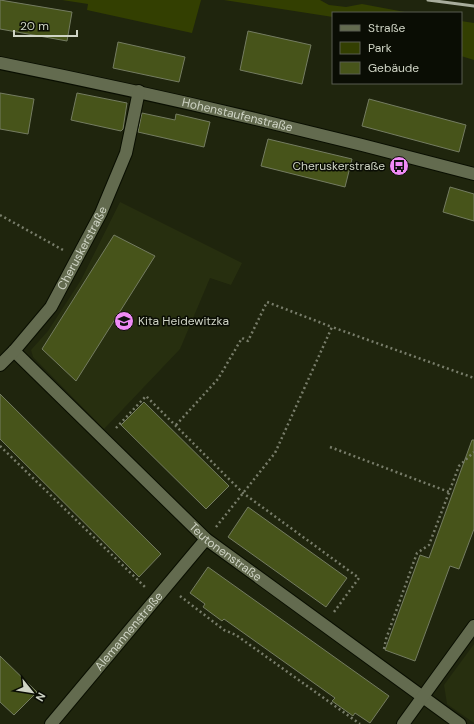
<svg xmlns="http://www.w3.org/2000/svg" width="474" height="724" viewBox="0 0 474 724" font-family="'DM Sans',sans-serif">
  <rect width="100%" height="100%" fill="#1f250d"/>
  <!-- built -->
  <g fill="#272f0f">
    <path d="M120,202L242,263L231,285L210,278L180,349L104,429L33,357L31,350L48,331L81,280Z"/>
    <path d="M474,644V723L447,704L444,685Z"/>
  </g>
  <!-- green -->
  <g fill="#333f01">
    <path d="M62,0H201L192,33L87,10L88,4Z"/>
    <path d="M224,0H320L329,5L346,7L362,4L410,13H333V17Z"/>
    <path d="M461,21L474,23V60L461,56Z"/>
  </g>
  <!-- building -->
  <g fill="#47541a" stroke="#747c61">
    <path d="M0,0L72,12L67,41L0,29Z"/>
    <path d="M248,31L311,45L302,84L240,70Z"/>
    <path d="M118,42L185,57L179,82L113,68Z"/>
    <path d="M0,93L34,99L28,134L0,129Z"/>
    <path d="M77,93L127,103L123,129L121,131L71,120Z"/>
    <path d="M369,99L466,125L459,152L362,126Z"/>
    <path d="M142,113L175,120L176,114L210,122L204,147L138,132Z"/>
    <path d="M268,139L352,159L345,187L261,166Z"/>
    <path d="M450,187L474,194V221L443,212Z"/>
    <path d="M114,235L155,256L76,381L42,349Z"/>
    <path d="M0,394L161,554L139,577L0,439Z"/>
    <path d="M144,402L229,486L206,509L121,425Z"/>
    <path d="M472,440H474V529L459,569L450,566L415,661L385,650L420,555L429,558Z"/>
    <path d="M248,507L347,578L326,607L228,537Z"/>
    <path d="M208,567L389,696L370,723L355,713L353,716L332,701L335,698L224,619L222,621L203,607L205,604L190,593Z"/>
    <path d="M0,656L37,692L14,715L0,702Z"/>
  </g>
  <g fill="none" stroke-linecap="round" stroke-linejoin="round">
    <defs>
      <g id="minor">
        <path id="s1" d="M0,63C159,95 317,132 474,174"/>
        <path id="s2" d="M14,351L206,539L460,724"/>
        <path id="s3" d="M0,365L14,351L51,307L101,213L126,153L139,91"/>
        <path id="s4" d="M51,724L206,539"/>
        <path d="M403,724L474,626"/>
      </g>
    </defs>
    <!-- minor casing -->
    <use href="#minor" stroke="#090e00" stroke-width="14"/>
    <!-- path -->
    <g stroke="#787d6a" stroke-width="2.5" stroke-dasharray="2 3" stroke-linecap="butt">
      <path d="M0,215L63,250"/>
      <path d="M176,425L218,379L242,338L248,341L267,302L332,327"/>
      <path d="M116,428L146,396L243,493L359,578L334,612"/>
      <path d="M0,446L145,587"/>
      <path d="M330,447L449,492"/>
      <path d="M216,527L275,453L332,327L474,378"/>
      <path d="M180,596L224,630L236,635L360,724"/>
      <path d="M384,649L386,639L417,553L429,545L459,466L474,452"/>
    </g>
    <!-- minor -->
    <use href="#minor" stroke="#636b4f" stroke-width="12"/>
    <!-- rail -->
    <path stroke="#a8ad9c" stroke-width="3" d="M428,0L474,6"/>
  </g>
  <!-- icons -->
  <defs>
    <symbol id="bus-disc" viewBox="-11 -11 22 22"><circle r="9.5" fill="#f08bf6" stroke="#0a0d04"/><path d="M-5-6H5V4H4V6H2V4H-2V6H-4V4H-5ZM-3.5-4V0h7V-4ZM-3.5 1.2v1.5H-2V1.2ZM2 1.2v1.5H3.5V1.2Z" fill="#111"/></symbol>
    <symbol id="school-disc" viewBox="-11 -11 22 22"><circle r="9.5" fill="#f08bf6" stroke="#0a0d04"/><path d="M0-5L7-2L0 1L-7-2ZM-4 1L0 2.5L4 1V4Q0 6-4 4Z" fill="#111"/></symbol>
  </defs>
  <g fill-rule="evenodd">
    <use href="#bus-disc" x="388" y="155" width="22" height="22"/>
    <use href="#school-disc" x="113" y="310" width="22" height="22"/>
  </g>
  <g text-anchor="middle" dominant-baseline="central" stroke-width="3" stroke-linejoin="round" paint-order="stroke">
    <!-- street labels -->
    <g font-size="12" fill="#cfd4c5" stroke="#0a0d04">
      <text stroke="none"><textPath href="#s1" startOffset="243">Hohenstaufenstraße</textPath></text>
      <text stroke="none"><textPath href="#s3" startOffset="144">Cheruskerstraße</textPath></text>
      <text stroke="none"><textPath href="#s2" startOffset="292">Teutonenstraße</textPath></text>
      <text stroke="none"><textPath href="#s4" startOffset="121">Alemannenstraße</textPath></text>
    </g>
    <!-- poi labels -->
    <g font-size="12" fill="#cfd4c5" stroke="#0a0d04" text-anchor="end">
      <text x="385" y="166">Cheruskerstraße</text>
      <text x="138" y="321" text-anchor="start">Kita Heidewitzka</text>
    </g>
  </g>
  <!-- legend -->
  <rect x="332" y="12" width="130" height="72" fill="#0a0d04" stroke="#595d51"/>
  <rect x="340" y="25" width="20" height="6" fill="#636b4f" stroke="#595d51"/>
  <text x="368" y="32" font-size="12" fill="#cfd4c5">Straße</text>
  <rect x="340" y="42" width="20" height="12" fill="#333f01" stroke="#595d51"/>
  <text x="368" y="52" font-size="12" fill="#cfd4c5">Park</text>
  <rect x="340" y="62" width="20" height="12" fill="#47541a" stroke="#595d51"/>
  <text x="368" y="72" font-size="12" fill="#cfd4c5">Gebäude</text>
  <!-- north arrow -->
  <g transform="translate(32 692) rotate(120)" stroke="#0a0d04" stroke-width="3" paint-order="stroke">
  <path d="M0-3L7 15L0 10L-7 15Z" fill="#cfd4c5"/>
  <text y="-6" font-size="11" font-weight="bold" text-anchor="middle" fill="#cfd4c5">N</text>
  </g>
  <!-- scale -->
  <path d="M14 30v6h63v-6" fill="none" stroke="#cfd4c5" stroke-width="2"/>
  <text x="20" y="30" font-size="12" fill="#cfd4c5" stroke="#0a0d04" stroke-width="3" paint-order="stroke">20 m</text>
</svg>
